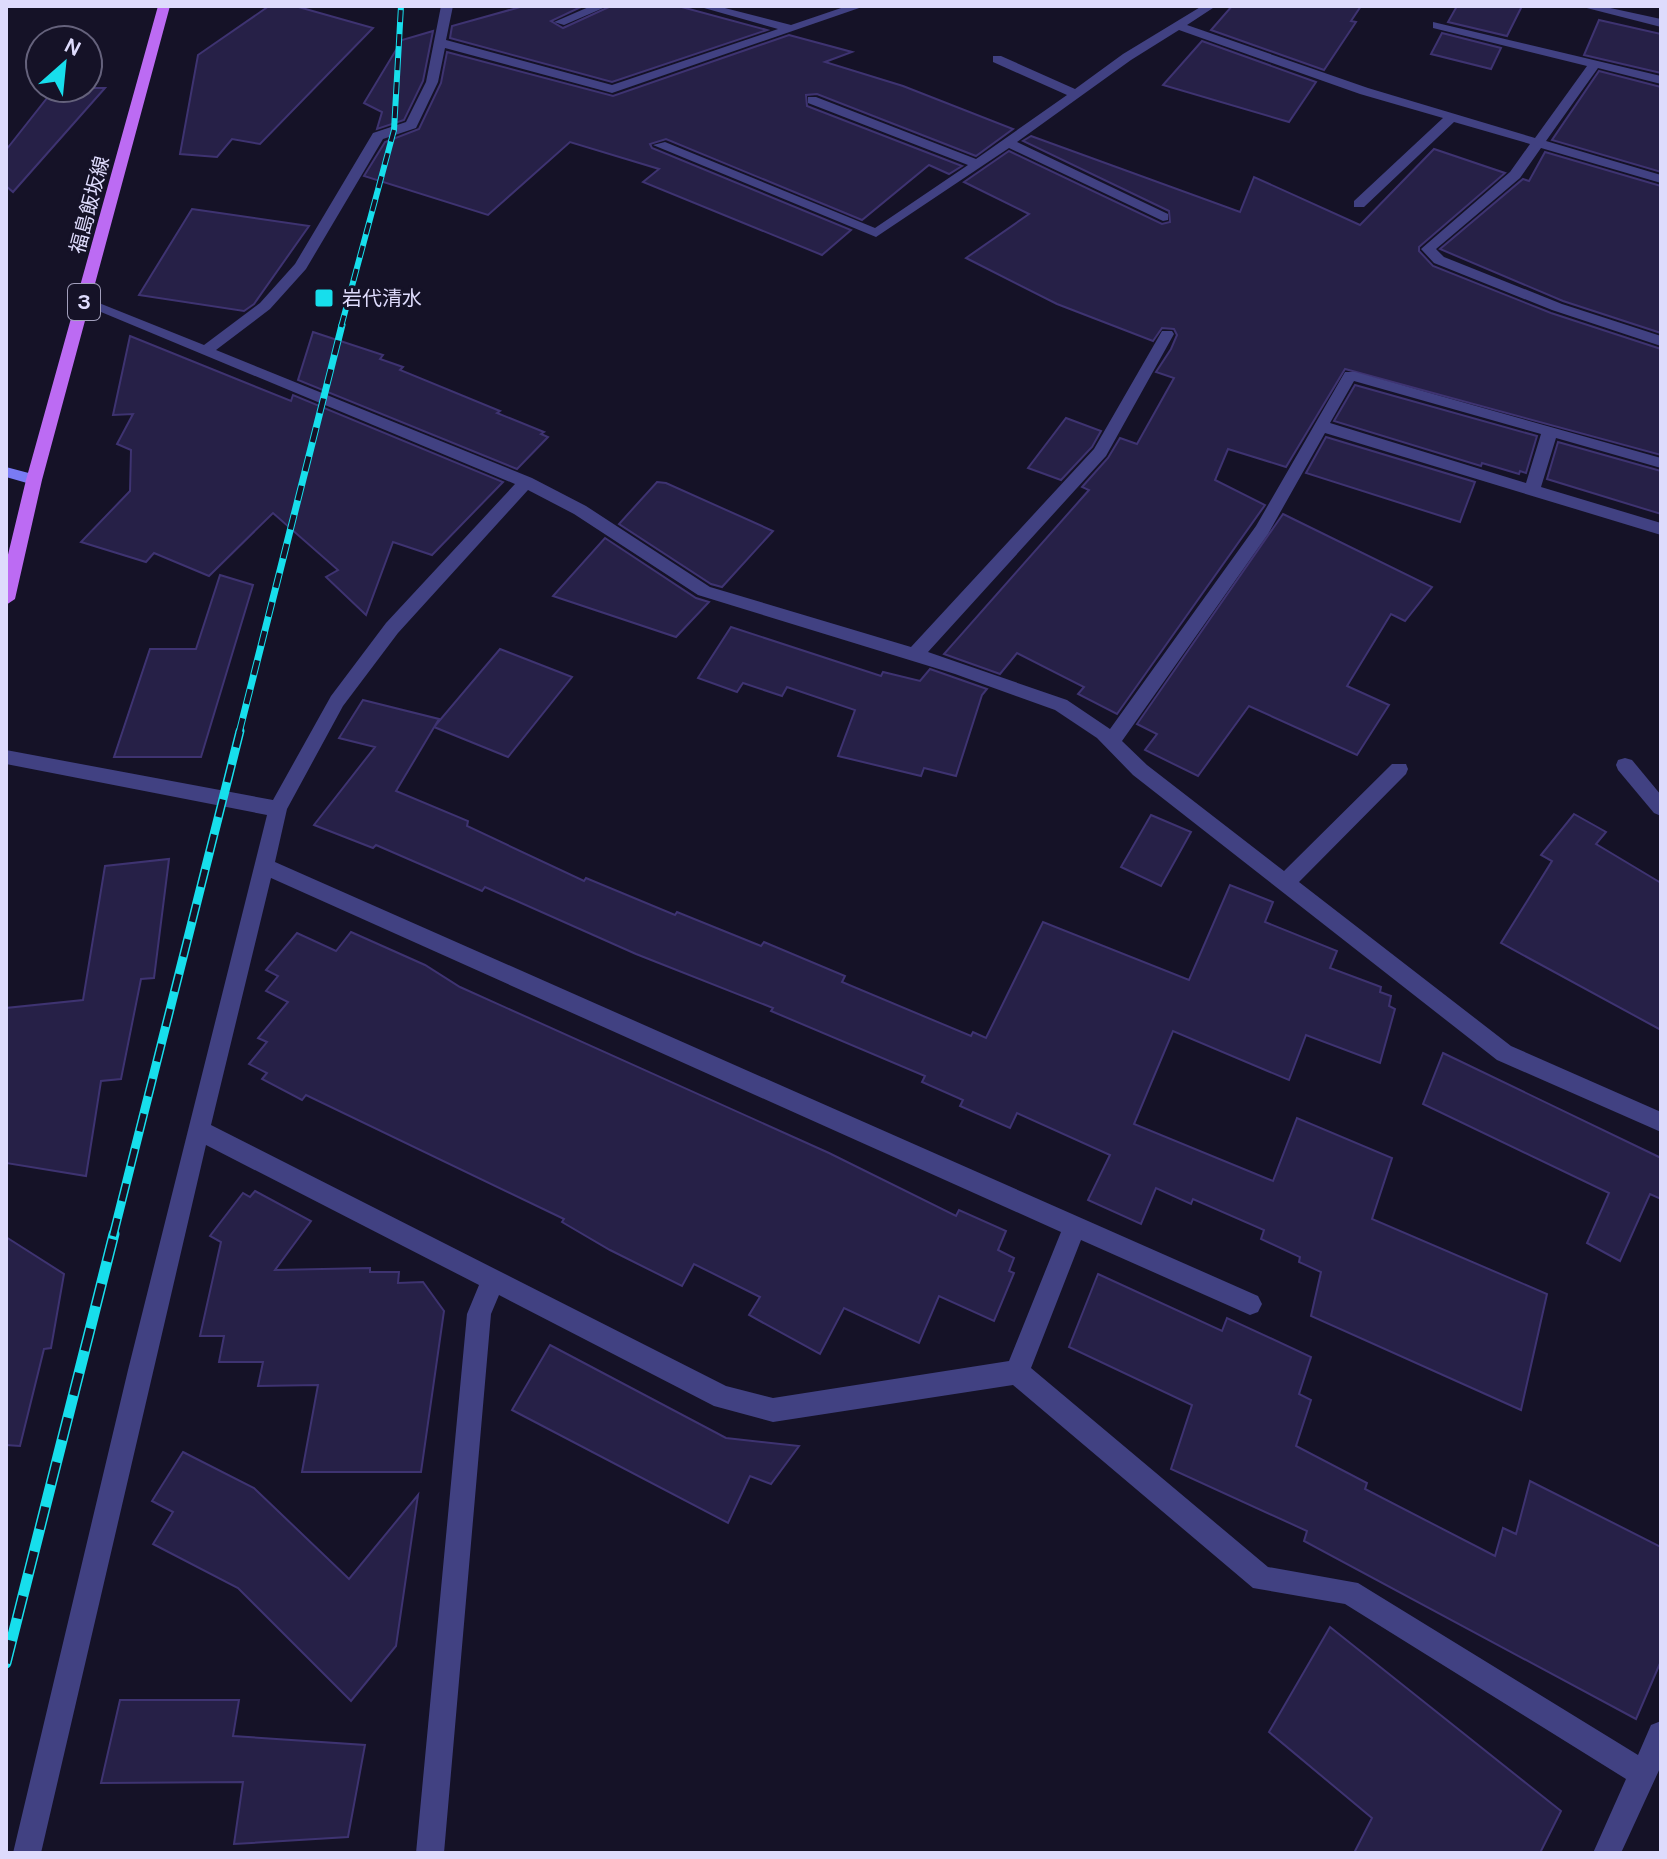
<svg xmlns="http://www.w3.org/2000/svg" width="1667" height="1859" viewBox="0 0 1667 1859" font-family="Karla,'Noto Sans JP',sans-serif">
  <rect width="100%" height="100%" fill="#151227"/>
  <!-- building -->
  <g fill="#262047" stroke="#3e3371" stroke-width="2">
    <path d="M269,6H295L373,28L260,144L232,139L217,157L180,154L198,55Z"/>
    <path d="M524,6H583L551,21L563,28L611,6H678L767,30L612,82L450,38L452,26Z"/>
    <path d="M1232,6H1361L1351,21L1356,22L1324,70L1211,30Z"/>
    <path d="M1457,6H1522L1507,36L1448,22Z"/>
    <path d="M1599,20L1661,34V73L1584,55Z"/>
    <path d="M433,31L423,81L404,120L377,129L382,112L364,103L402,40Z"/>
    <path d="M1442,33L1501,48L1491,69L1431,54Z"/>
    <path d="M789,35L852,52L825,62L903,86L1013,129L976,156L817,94L806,95L807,106L962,166L949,174L929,165L862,220L666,139L650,144L652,148L851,230L822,255L643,182L659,169L570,142L488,215L364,176L385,142L419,129L441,83L447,52L613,96Z"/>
    <path d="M1202,41L1316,82L1289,122L1163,85Z"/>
    <path d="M1599,71L1661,87V172L1552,140Z"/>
    <path d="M55,88H105L13,192L6,186V150Z"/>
    <path d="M1031,136L1240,212L1254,177L1360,225L1434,149L1505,173L1419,247V251L1433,266L1551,313L1661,349V455L1345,369L1286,467L1228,449L1215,480L1265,505L1117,714L1078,694L1084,687L1017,653L1000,674L944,654L1089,490L1082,487L1108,458L1120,438L1137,444L1174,378L1156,372L1171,349L1177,335L1174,329L1162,328L1153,341L1057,304L966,258L1029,214L964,182L1009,151L1162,224L1170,222L1169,211L1023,141Z"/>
    <path d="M1545,152L1661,186V333L1563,301L1440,249L1523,179L1529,181Z"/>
    <path d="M192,209L309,226L254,304L244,311L139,295Z"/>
    <path d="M313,332L383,355L380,359L403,367L400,370L500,411L497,413L544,432L541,434L548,437L517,469L298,380Z"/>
    <path d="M130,336L291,401L293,395L503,482L432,555L393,542L366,615L326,577L338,570L273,513L209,576L154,553L146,562L81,542L130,491L131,450L117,444L133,414L113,415Z"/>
    <path d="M1355,385L1537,436L1526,473L1520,471L1519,474L1482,463L1481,466L1334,421Z"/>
    <path d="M1066,418L1101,431L1092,447L1061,480L1028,468Z"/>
    <path d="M1326,437L1475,482L1460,522L1306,473Z"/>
    <path d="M1558,442L1661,471V514L1547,479Z"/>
    <path d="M657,482L666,483L773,531L722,587L711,584L619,524Z"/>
    <path d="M1283,514L1432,587L1405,621L1391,614L1347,686L1389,705L1357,755L1249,706L1198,776L1145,750L1157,734L1137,724Z"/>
    <path d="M605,538L696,598L709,602L676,637L553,596Z"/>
    <path d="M220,575L253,585L201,757H114L150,649H196Z"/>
    <path d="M731,627L881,676L883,672L920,681L930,669L987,689L982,695L956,776L924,768L921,776L838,756L855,710L787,687L782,696L743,683L737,692L698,678Z"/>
    <path d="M500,649L572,677L508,757L434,727Z"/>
    <path d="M363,700L439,719L396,791L468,821L467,826L584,881L586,878L675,915L677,912L761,946L764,942L845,976L842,982L971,1036L973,1032L986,1038L1043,922L1189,980L1230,885L1273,902L1265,922L1337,951L1330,968L1381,987L1380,992L1391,996L1389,1006L1395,1009L1380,1063L1306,1035L1289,1080L1173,1031L1134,1124L1273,1181L1297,1118L1392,1158L1372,1219L1547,1294L1521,1410L1311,1316L1321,1272L1299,1262L1300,1257L1261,1239L1264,1230L1193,1199L1191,1204L1156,1188L1141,1224L1088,1200L1110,1155L1017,1113L1010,1128L960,1106L963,1100L922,1082L925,1076L771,1011L773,1008L636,954L485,887L482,891L376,845L373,848L314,825L375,747L339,738Z"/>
    <path d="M1574,814L1606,832L1596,844L1661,883V1030L1501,943L1552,861L1541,855Z"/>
    <path d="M1151,815L1191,832L1161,886L1121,867Z"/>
    <path d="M169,859L154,978L141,979L121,1079L101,1081L86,1176L6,1163V1008L83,1000L105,866Z"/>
    <path d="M351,932L425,965L460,987L829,1153L956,1216L959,1210L1006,1231L998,1250L1014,1258L1009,1271L1014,1273L994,1321L939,1296L919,1343L844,1308L820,1354L749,1315L760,1297L694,1264L682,1286L610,1250L562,1222L564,1219L306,1095L302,1100L262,1079L267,1073L249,1064L267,1042L258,1038L288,1002L266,991L278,976L266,970L297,933L336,951Z"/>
    <path d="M1443,1053L1661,1158V1199L1650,1194L1620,1261L1587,1243L1609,1193L1423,1104Z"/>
    <path d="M255,1191L311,1221L275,1270L370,1268V1272H399L398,1283L423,1282L444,1311L421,1472H302L318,1385L258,1386L263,1362H219L224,1336H200L221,1242L210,1236L243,1193L250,1197Z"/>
    <path d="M6,1237L64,1274L51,1348L44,1349L20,1446L6,1445Z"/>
    <path d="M1098,1274L1222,1331L1227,1318L1311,1357L1299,1394L1311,1400L1296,1446L1367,1483L1365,1489L1495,1556L1503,1528L1516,1534L1530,1481L1661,1547V1661L1636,1719L1304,1541L1307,1531L1171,1469L1192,1405L1069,1347Z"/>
    <path d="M550,1345L726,1438L799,1446L771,1484L750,1476L728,1523L512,1410Z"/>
    <path d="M183,1452L254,1488L349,1579L418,1495L396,1646L351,1701L238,1588L153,1544L173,1512L152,1501Z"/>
    <path d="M1330,1627L1561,1811L1540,1853H1354L1372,1818L1269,1732Z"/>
    <path d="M120,1700H239L233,1736L365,1745L348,1837L234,1844L243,1782L101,1783Z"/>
  </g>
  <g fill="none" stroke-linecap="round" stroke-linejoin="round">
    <!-- street -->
    <g fill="#414182" fill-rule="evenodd">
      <path d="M441,6H453L446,40L612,85L778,29L697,6H717L791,25L847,6H865L612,93L445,48L438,82L416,128L383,139L306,269L270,309L216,350L532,478L586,506L710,587L911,647L1094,449L1162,331H1172L1174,334L1106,456L928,652L1067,700L1110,729L1256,526L1345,372H1355L1661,458V468L1556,438L1541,487L1661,523V535L1325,433L1268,534L1122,741L1147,765L1284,871L1392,764H1406L1408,769L1406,774L1299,882L1511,1046L1661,1112V1132L1497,1060L1133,775L1097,738L1055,710L955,674L698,595L574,514L528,490L398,633L343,706L287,809L275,862L1258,1296L1262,1304L1258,1312L1250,1315L1081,1240L1031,1368L1268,1567L1358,1583L1638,1755L1651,1725L1661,1721V1766L1621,1853H1593L1626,1779L1345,1604L1253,1588L1013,1385L773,1422L714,1406L499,1295L491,1314L444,1853H416L467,1314L479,1285L206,1145L41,1853H13L128,1370L267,815L6,764V750L273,800L331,696L386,623L515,484L77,302L79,299H89L204,345L260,303L295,264L373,133L406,122L426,82ZM1354,381L1541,434L1526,483L1330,423ZM271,878L1061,1232L1009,1361L773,1398L726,1386L211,1125Z"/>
      <path d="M591,6H608L564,25L554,22Z"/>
      <path d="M1202,6H1216L1187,25L1368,88L1535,138L1587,66L1433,28V22L1661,76V84L1598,68L1546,141L1661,175V183L1541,148L1520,178L1436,249L1444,257L1562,304L1661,336V346L1552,310L1434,263L1421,249L1510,172L1530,144L1454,122L1364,207H1354V201L1443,118L1360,94L1179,30L1131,60L1017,142L1168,214V220L1163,221L1009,148L876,237L653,145L665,142L875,228L968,165L808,103V97H816L976,159L1067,95L993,62V56H1001L1075,89L1123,54Z"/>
      <path d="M1579,6H1601L1661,19V27Z"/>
      <path d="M1625,758L1632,760L1661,795V816L1654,813L1618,770L1616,765L1618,760Z"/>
    </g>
    <!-- secondary -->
    <path fill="#7a7bf4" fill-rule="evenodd" d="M6,467L40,476L42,480L34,485L6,477Z"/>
    <!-- primary -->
    <path fill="#bc6bf3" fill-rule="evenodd" d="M158,6H170L42,480L15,599L6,605V563L26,480Z"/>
    <defs>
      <path id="rail-far3" d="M341,327L394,130L401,6"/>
      <path id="rail-far2" d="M239,733L342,325"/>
      <path id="rail-far1" d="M113,1236L240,731"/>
      <path id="rail" d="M6,1663L114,1234"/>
    </defs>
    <!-- rail-far3 casing -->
    <use href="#rail-far3" stroke="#17deec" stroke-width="6"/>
    <!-- rail-far2 casing -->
    <use href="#rail-far2" stroke="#17deec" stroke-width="7"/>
    <!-- rail-far1 casing -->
    <use href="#rail-far1" stroke="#17deec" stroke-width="9"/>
    <!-- rail casing -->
    <use href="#rail" stroke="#17deec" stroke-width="11"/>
    <!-- rail-far3 -->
    <use href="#rail-far3" stroke="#151227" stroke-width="4" stroke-dasharray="12" stroke-linecap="butt"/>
    <!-- rail-far2 -->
    <use href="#rail-far2" stroke="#151227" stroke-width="5" stroke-dasharray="15" stroke-linecap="butt"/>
    <!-- rail-far1 -->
    <use href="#rail-far1" stroke="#151227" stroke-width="6" stroke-dasharray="18" stroke-linecap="butt"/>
    <!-- rail -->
    <use href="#rail" stroke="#151227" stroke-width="8" stroke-dasharray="23" stroke-linecap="butt"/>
  </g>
  <!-- markers -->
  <rect fill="#17deec" stroke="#151227" stroke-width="3" x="314" y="288" width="20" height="20" rx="4"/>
  <g text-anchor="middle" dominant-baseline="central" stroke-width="6" stroke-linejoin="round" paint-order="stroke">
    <!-- far-street labels -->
    <g font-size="20" fill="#dedbfc" stroke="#151227">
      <text transform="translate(90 205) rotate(-75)">福島飯坂線</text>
    </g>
    <!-- far-poi labels -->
    <g font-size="20" fill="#dedbfc" stroke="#151227" text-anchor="start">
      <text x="342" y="298">岩代清水</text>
    </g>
    <!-- shield labels -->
    <rect fill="#151227" stroke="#a29fbc" stroke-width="2" x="68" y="284" width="32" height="36" rx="6"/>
    <g font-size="22" font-weight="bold" fill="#dedbfc">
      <text x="84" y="302">3</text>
    </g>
  </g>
  <!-- border -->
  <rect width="1667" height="1859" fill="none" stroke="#dedbfc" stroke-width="16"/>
  <!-- north arrow -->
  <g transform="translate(64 64) rotate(27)"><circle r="38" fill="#151227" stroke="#65627c" stroke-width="2"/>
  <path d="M0-6L14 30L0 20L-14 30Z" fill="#17deec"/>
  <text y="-12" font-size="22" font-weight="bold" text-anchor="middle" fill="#dedbfc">N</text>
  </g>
</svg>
